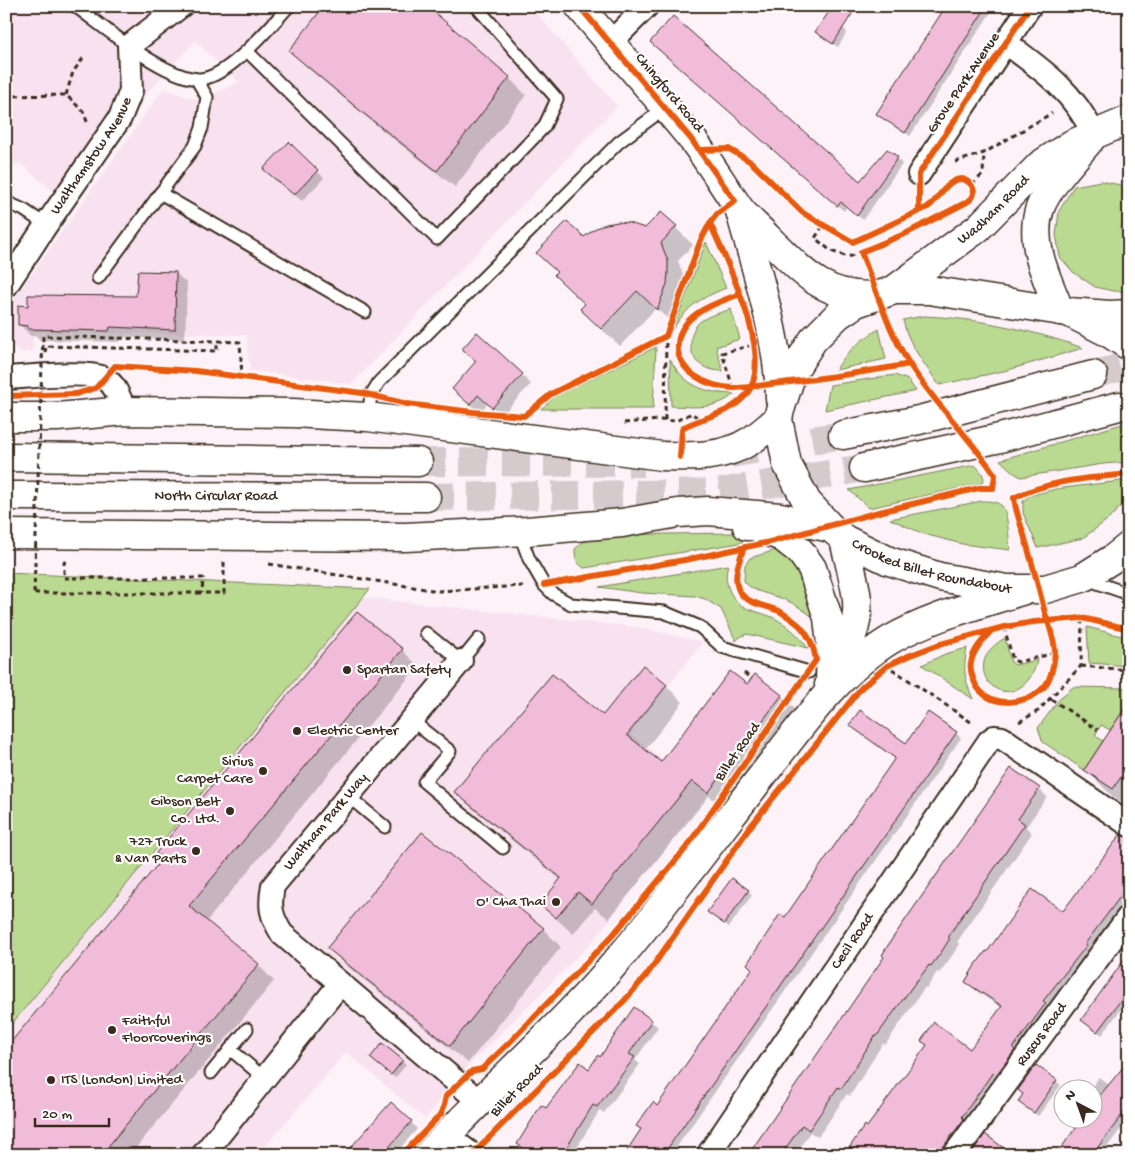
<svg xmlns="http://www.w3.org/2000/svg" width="1135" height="1161" viewBox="0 0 1135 1161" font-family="'Gochi Hand',sans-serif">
  <rect width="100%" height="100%" fill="#fcf2f8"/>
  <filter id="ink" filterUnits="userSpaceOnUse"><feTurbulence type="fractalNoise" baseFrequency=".02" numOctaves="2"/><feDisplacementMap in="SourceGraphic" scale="10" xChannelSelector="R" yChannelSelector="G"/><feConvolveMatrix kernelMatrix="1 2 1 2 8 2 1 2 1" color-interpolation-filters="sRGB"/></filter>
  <g filter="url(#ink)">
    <!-- built -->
    <g fill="#f8e2ef">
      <path d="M6,6H530L617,106L352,384L249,370L251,362L248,361L247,335L33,332L32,352H22L6,342V310L164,88L181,95L195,99L207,97L239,82L195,41L55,193L21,164H6Z"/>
      <path d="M357,597L636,627L703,642L630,734L708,794L593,941L468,1066L425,1119L346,1052L258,1155H6V1023Z"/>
    </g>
    <!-- green -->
    <g fill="#bad991" stroke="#7a8258">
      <path d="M1101,181L1120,185L1128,195V212L1121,227L1123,242L1129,246V291H1113L1095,287L1073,272L1060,257L1056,235L1059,211L1074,186Z"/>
      <path d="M706,242L726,288C701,298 687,306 673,329Z"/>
      <path d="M731,309L740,339L716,347L723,371C706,371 691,363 691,345C691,338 692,331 696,326C703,316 720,313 731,309Z"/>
      <path d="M923,316C977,318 1032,330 1083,348L1008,370L939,385C925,364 908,345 903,320Z"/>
      <path d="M879,329L886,359L836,370C846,351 861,340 879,329Z"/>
      <path d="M656,347L653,409H541L554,397Z"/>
      <path d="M670,359C684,386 705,393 734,394C716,410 694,407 671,406Z"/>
      <path d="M895,375L908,380L916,391L825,410L830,385Z"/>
      <path d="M1129,422V462L1103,464L1021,477L1014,473L1000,460Z"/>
      <path d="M975,465L982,473L984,479L982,483L869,508L849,490Z"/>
      <path d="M1129,480V497L1110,518L1083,538L1038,548L1023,513V501L1029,496L1055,489Z"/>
      <path d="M982,501C989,501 996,501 1002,506C1008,512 1009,540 1010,550L962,544L924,534L890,519Z"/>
      <path d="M731,533L752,535L740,543L584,568C576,563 575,558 575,549L583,542L603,535Z"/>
      <path d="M779,549C809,572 809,586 817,620C806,612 796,604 783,599C769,593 753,593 744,581L745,565L750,558Z"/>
      <path d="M728,565C725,574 726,583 730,592C741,613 757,609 776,619C789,626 799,636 808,648L747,634L740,637L736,641L721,609L705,599L695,596L642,593L599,587Z"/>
      <path d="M6,573L370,589L6,1031Z"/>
      <path d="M1087,627L1129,638V666L1089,663Z"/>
      <path d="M1005,638L1011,662L1015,665L1037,660C1035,671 1030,680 1022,686C995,707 960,663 1005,638Z"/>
      <path d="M967,648C963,670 964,678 973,699L922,665L945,654Z"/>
      <path d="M1073,687L1129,688V713L1124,710L1110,730L1101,725L1095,735L1103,741L1084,770L1043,742L1038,728L1061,697Z"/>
    </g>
    <!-- shadow -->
    <g fill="#0003">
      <path d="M764,6H773L770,10Z"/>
      <path d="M948,6H995L910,136L877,114Z"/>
      <path d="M843,28L847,32L838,47L821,36Z"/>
      <path d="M658,47L860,183L897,158L902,164L863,220L847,206L844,211Z"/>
      <path d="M291,51L509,78L526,95L455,187L382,130L309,69Z"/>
      <path d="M289,143L324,178L302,201L271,176Z"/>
      <path d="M661,213L693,245L678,261L685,280L684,302L675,326L656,308L620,346L599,327L586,304L584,239L646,229Z"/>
      <path d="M176,273L187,284L185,340L120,337V342L40,340L36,336H31L20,325L30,307L138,298Z"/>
      <path d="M477,334L531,384L502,415L488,403L479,413L463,398L477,361Z"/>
      <path d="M402,650L418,666L206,922L258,965L274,981L130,1155H6L164,859Z"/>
      <path d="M666,686L683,702L644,751L661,764L748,686L781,695L798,712L725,808L709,796L609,919L595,908L573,934L541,905L561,880L472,808L456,792Z"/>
      <path d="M1129,715V807L1111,795L1086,770Z"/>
      <path d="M855,729L907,745L956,733L961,738L671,1155H625L642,1130L638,1126L657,1107L753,969L785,919L896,759Z"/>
      <path d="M1039,789L1047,797L1026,827L1032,833L957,942L960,944L947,963L939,973L937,972L927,988L925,987L885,1045L883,1043L850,1096L847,1094L818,1137L810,1132L795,1155H750Z"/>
      <path d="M1129,839V904L1093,953L953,1155H846L867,1129L928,1046L922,1041L971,1050L1002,1008L975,990L967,982L1063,913Z"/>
      <path d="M748,891L752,895L729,927L713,916Z"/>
      <path d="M543,929L561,947L468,1063L347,966L329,948Z"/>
      <path d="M1129,956V998L1102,1035L1087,1024Z"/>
      <path d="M635,1009L658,1027L635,1060L640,1064L604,1113L600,1110L572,1155H532L524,1150L518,1144L546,1109L600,1059Z"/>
      <path d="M402,1061L406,1065L395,1078L376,1062Z"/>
      <path d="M1129,1062V1118L1101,1155H1056L1084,1118H1092L1095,1103L1092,1101V1088H1091L1099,1077L1110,1086Z"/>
      <path d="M1036,1067L1061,1085L1038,1116L1019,1102L1024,1095L1019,1090Z"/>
      <path d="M411,1122L417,1129L394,1155H334L342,1146L348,1152Z"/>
    </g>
    <!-- building -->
    <g fill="#f0bcda" stroke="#3b2a1e">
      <path d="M324,6H427L510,77L437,171L363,113L289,51Z"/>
      <path d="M833,6H857L833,44L815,32Z"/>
      <path d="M946,6H987L905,133L876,114Z"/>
      <path d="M673,16L860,181L887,149L898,157L857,216L841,202L837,206L650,42Z"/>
      <path d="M289,142L318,170L294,195L263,169Z"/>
      <path d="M661,212L677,226L661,243L668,261V272L667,284L657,310L637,291L601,329L580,309L585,304L554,275L557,272L536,253L567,221L584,237L596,228L606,224L618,222L629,223L645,228Z"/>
      <path d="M138,271L176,272L175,330L110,327L109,331L28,329V326L18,325V305L28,306V295L136,296Z"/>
      <path d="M477,332L523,374L492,408L478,395L470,405L452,389L476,361L462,349Z"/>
      <path d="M357,612L403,649L189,906L259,964L101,1155H6V1048L163,858L156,853Z"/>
      <path d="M643,665L667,685L627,735L661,762L730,671L747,684L755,674L782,695L708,793L692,781L592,904L578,892L556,918L540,905L561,878L454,792L552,674L603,715Z"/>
      <path d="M1129,702V765L1113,789L1084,770Z"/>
      <path d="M860,710L906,743L928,712L957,732L663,1155H624L641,1129L636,1126L653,1102L657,1106L752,969L747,964L780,914L785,917L895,758L849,725Z"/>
      <path d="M1011,768L1040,788L1018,819L1025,824L949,935V940L942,951L931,966L929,965L918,980H917L876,1037L875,1036L841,1089L838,1087L809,1130L802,1125L781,1155H748L884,957L882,955L892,939Z"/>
      <path d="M422,832L544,928L450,1046L327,948Z"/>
      <path d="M1120,835L1129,838V885L1085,944L1087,945L1043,1001L1046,1003L1013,1048L1015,1050L996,1075L993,1072L962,1117L964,1119L943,1147L941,1155H844L865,1125L867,1127L927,1045L921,1041L934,1022L970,1049L1002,1006L965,982L974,967L986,951L987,952L1032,889L1063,911Z"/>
      <path d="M732,878L749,890L724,924L707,912Z"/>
      <path d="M1129,953V1000L1124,996L1097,1032L1081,1020Z"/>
      <path d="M634,1007L652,1020L629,1054L635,1057L597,1107L593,1105L562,1155H534L517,1144L541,1105L546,1108L580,1062L589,1069L598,1055L600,1057Z"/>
      <path d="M382,1043L403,1060L391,1075L370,1058Z"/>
      <path d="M1129,1060V1106L1092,1155H1056L1083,1118H1092V1105Z"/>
      <path d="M1036,1065L1057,1080L1034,1113L1018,1102L1023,1094L1018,1090Z"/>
      <path d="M391,1102L412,1121L398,1137L382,1155H344Z"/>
      <path d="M985,1134L1013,1155H970Z"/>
    </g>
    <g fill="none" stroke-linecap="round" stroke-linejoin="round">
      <!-- highway-tunnel -->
      <g stroke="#d5cacc" stroke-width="28" stroke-dasharray="28 14" stroke-linecap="butt">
        <path d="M1093,375L1129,365"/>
        <path d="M729,454L843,435"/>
        <path d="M418,462L644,463"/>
        <path d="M426,497L716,493L864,468"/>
      </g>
      <defs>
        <g id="lane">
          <path d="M75,6C102,25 174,87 206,78C233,71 270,27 289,6"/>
          <path d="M247,51L437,239L544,127L557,99L476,6"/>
          <path d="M160,193L365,312"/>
          <path d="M6,202L24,210L46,225"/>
          <path d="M98,278L195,146L202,128L207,97L197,80"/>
          <path d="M368,417L371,395L379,382L619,142L665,108"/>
          <path d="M519,532L529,559L544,585L553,594L571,604L664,612L700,627L722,647L809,672"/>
          <path d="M1086,579L1129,594"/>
          <path d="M426,633L461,661L479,639"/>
          <path d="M411,720L450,751L424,782L503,848"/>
          <path d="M348,796L385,827"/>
          <path d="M230,1049L264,1078"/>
          <path d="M211,1073L247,1029"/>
        </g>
        <g id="street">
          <path d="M610,43L647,6"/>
          <path d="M1006,43C1043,70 1074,92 1094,135"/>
          <path d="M919,174L1030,6"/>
          <path id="s1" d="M6,286L46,225L120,118L131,91L129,46L181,6"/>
          <path d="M6,378C28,377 86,370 104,378C116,384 120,400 125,411"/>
          <path d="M461,661L273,886C269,907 271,916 282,934L479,1101"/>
          <path d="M446,1135L473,1155"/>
          <path d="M203,1155L340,984"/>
          <path id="s2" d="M708,1155L989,741L994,737L1002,738L1129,825"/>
          <path id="s3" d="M954,1155L1129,916"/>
        </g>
        <g id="secondary">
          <path id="s4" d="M894,290L978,228L1040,165L1072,144L1129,120"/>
          <path d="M1060,311C1047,279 1028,242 1040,208C1048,186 1075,158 1090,140"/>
          <path d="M829,685C842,658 860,631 857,600C855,580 848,559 844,539"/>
          <path d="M428,1155C490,1087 562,1027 621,956C673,895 720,830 769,767C803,723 841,670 890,640C929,617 981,604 1024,590"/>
        </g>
        <g id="primary">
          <path d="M579,6C616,50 655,94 692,139C709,161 723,185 739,208C747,219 759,228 768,238C802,271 822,297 873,296"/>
          <path d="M740,211C756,269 779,339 780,399"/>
          <path id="s5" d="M1129,346L1109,333L1068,312L929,290H894L856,303L838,315L813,340L792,373L780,410L778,419L787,464L807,502L831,528L844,539L889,561L940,577L1007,589H1045L1082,578L1114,558L1129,546"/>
        </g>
        <g id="highway">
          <path d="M1068,312L1110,315L1129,314"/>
          <path d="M6,417H57L125,411L293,413L327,415L368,417L662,456C692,457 724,458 750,441C760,435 769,426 778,419"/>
          <path d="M843,435L919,420L1093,375"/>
          <path d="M6,457L418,462"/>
          <path d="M864,468L1000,438L1119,406"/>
          <path id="s6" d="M6,496L426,497"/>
          <path d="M747,526H754L782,537L800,551L812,568L828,618L831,645L830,684"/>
          <path d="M6,534L405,537L527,531L622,523L678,513L708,511L780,517L831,528"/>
        </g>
      </defs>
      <!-- lane casing -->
      <use href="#lane" stroke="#3b2a1e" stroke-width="15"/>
      <!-- street casing -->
      <use href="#street" stroke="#3b2a1e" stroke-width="26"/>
      <!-- secondary casing -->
      <use href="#secondary" stroke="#3b2a1e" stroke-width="31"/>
      <!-- primary casing -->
      <use href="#primary" stroke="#3b2a1e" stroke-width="31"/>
      <!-- highway casing -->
      <use href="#highway" stroke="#3b2a1e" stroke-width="31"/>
      <!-- path -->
      <g stroke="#3b2a1e" stroke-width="3" stroke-dasharray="5 4" stroke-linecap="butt">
        <path d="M66,95L73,72L84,57"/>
        <path d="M6,96L66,95L83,111L88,124"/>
        <path d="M955,162L984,153L1052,113"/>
        <path d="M972,185L983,174L984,153"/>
        <path d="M823,226L815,238L831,251L848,257L861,252"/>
        <path d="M45,353L46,346L217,351V341L240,342L242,377"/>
        <path d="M733,388L722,353L749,346"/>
        <path d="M665,420L666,336"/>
        <path d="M624,423L659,420L676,421L692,413L701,421"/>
        <path d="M66,562H64V578H203L202,593"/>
        <path d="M269,564L438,591L523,586"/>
        <path d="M34,593H224V562"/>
        <path d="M1004,627L1013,660L1018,662L1055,653"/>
        <path d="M1081,666L1129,670"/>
        <path d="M892,669L974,724"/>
        <path d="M744,673L752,679"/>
        <path d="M1051,699L1098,730"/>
        <path d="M1019,722L1038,711L1081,666L1082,618"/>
      </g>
      <!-- lane -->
      <use href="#lane" stroke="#fff" stroke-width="11"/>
      <!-- street -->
      <use href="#street" stroke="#fff" stroke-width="22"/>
      <!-- secondary -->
      <use href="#secondary" stroke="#fff" stroke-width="28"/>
      <!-- primary -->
      <use href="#primary" stroke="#fff" stroke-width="28"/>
      <!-- highway -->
      <use href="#highway" stroke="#fff" stroke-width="28"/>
      <!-- path-bridge -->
      <path stroke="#3b2a1e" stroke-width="3" stroke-dasharray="5 4" stroke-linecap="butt" d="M34,593L43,336L217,341"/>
      <defs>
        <g id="cycleway">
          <path d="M701,150L729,149L751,162L803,213L853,242L928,207C941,198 945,179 963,179C974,184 979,195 967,202L907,233L861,252C876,290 888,330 910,365C935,404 969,436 995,475L993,488"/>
          <path d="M919,211V174L1030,6"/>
          <path d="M740,294C717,303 681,313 678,343C675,372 708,387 733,388C749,388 766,384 782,383C825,378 867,372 910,364"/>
          <path d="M6,396L76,394L96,388L115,366L196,371L362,393L407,404L473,412L524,416L551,394L666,336L700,242L710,223L717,214L735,201L691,139L579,6"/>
          <path d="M680,457L682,430L684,427C705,416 728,415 745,396C778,361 726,261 710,223"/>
          <path d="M1014,498C1048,480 1091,478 1129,474"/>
          <path d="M544,585L690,559L770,542L875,513L979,488H993"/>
          <path d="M991,631C983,640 973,650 971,663C970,668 971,673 973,678C982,709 1026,708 1045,686C1051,678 1054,664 1055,653C1055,640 1049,625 1045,613C1039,589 1033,566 1026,542C1022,527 1016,514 1014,498"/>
          <path d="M402,1155L442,1113L446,1096L472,1071L482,1069L509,1043L612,936L686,848L816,660C814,648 809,635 800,626C795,621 787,616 781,612C767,605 740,604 737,585C734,573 740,559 744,547"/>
          <path d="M472,1155L624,1001L646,976L750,827L861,688L887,666L908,656L937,645L1004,627L1034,622L1082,618L1129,629"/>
        </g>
      </defs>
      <!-- cycleway casing -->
      <use href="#cycleway" stroke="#fff" stroke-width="9"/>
      <!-- cycleway -->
      <use href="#cycleway" stroke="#e8590c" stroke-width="6"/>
    </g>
  </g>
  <!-- markers -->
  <g fill="#3b2a1e" stroke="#fff" stroke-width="2">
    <circle cx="347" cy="670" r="5"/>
    <circle cx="297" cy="731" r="5"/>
    <circle cx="263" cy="771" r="5"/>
    <circle cx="230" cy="811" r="5"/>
    <circle cx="196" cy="851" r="5"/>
    <circle cx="556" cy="902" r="5"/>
    <circle cx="112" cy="1030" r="5"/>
    <circle cx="51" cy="1080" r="5"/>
  </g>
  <g text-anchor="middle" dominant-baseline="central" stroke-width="4.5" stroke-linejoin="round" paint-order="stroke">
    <!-- street labels -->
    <g font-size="15" fill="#3b2a1e" stroke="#fff">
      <text transform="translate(964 83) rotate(-56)">Grove Park Avenue</text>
      <text transform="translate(669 93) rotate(50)">Chingford Road</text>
      <text stroke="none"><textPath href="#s1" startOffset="156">Walthamstow Avenue</textPath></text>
      <text stroke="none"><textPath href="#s4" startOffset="128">Wadham Road</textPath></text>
      <text stroke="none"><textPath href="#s6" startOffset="210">North Circular Road</textPath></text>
      <text stroke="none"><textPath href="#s5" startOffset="664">Crooked Billet Roundabout</textPath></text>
      <text transform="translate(738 752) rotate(-55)">Billet Road</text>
      <text transform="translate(326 822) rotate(-50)">Waltham Park Way</text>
      <text stroke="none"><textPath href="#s2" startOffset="258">Cecil Road</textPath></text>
      <text stroke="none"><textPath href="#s3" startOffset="149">Ruscus Road</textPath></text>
      <text transform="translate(517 1091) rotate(-45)">Billet Road</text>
    </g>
    <!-- poi labels -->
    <g font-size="15" fill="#3b2a1e" stroke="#fff" text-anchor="start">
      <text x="357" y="670">Spartan Safety</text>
      <text x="307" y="731">Electric Center</text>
      <text x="253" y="762" text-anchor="end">Sirius<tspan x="253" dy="17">Carpet Care</tspan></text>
      <text x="220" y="802" text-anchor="end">Gibson Belt<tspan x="220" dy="17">Co. Ltd.</tspan></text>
      <text x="186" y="842" text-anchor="end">727 Truck<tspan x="186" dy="17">&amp; Van Parts</tspan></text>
      <text x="546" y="902" text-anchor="end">O' Cha Thai</text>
      <text x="122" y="1021">Faithful<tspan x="122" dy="17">Floorcoverings</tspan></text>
      <text x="61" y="1080">ITS (London) Limited</text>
    </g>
  </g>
  <!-- margin -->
  <rect width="1135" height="1161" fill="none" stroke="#fff" stroke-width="25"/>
  <rect x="12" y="12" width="1110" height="1136" fill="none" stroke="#3b2a1e" stroke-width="2" filter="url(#ink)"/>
  <!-- north arrow -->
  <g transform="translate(1078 1104) rotate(319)"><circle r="24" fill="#ffffff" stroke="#b1aaa5"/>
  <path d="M0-4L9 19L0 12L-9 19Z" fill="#3b2a1e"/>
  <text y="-8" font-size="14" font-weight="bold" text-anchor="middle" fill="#3b2a1e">N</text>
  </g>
  <!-- scale -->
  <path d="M35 1118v8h74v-8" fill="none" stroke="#3b2a1e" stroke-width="2.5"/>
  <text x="42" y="1118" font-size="15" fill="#3b2a1e" stroke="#ffffff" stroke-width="4" paint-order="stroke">20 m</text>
</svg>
